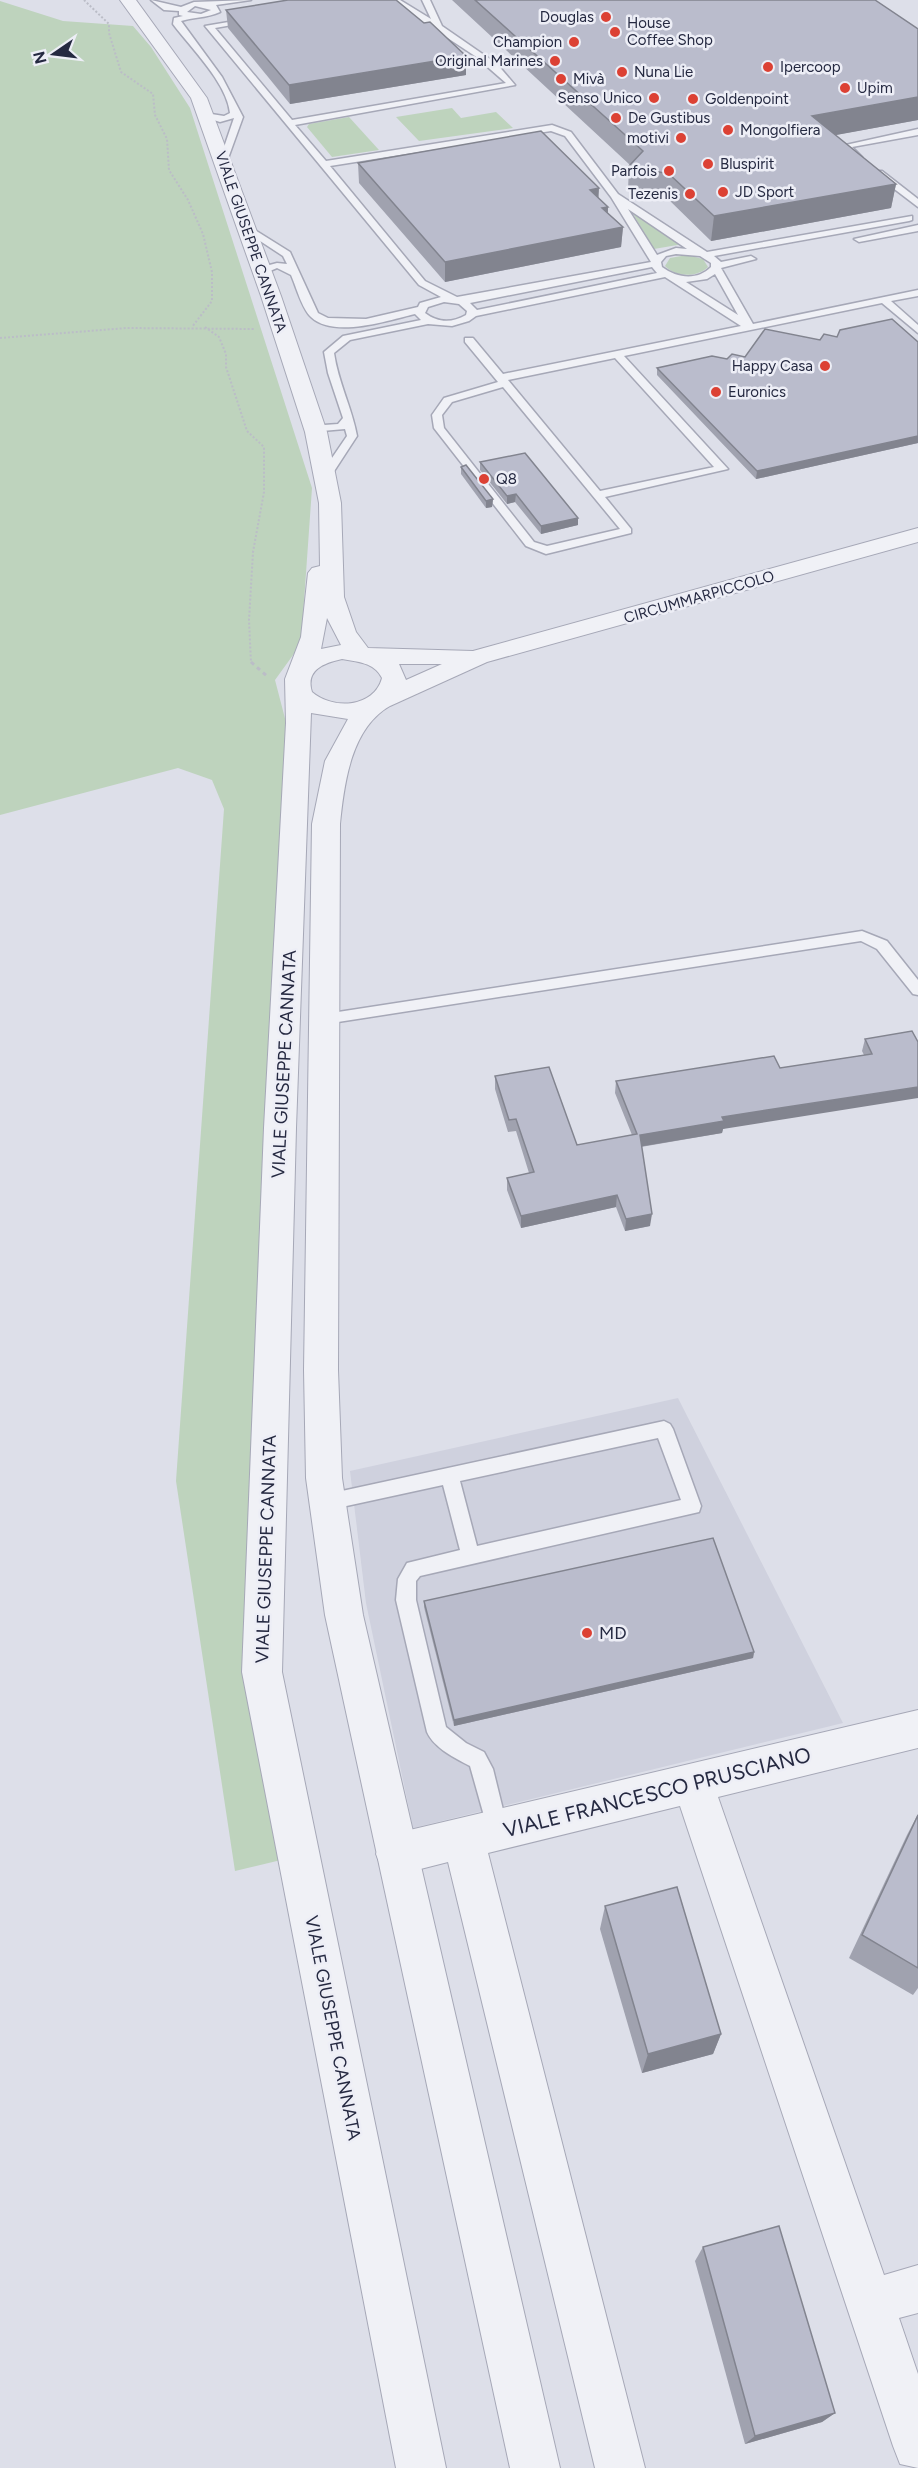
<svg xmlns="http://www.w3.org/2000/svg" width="918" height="2468" viewBox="0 0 918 2468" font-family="Figtree,sans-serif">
  <rect width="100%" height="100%" fill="#dddfe9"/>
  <!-- built -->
  <path fill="#cfd1de" d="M678,1398L843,1723L413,1828L366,1603L350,1471Z"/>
  <!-- green -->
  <g fill="#bed3bd">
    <path d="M0,1L63,21L133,26L151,47L190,108L312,488L301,644L275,680L288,730L281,1860L235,1871L176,1481L224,809L212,780L178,768L0,815Z"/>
    <path d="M452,108L461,118L496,112L513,128L419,141L396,117Z"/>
    <path d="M349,117L379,150L332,157L307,127L309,124Z"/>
    <path d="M633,214L683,244L654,249Z"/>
    <path d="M687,255L703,259L708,267C697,278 675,277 665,266L670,258Z"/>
  </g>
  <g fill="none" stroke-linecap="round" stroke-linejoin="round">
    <defs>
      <g id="service">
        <path d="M151,0L181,7L194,2L251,0L216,5L220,12C206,18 195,17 181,21L222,77L243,117L226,164L219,162L234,118L220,122L201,116L205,113L224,116L230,113C227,83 191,48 173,24L174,18L183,16L179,15V11L164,10ZM195,6L211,10L201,14L187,12Z"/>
        <path d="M390,0H400L431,19L422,0H430L442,26L497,64L515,85L295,125L326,161L552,125L571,132L618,194L707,252L912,216V220L909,221L714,256L721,262L751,256L756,259L721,268L753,324L918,290V296L891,301L918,325V333L882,303L624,356L728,469L605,497L631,529V533L546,554L526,546L434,428L432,415L444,398L498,382L465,342V338H473L503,374L741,326L665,277L476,316L469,321L452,326L428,324L350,340L334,353C338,382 352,408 357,436L329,479H321L319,477L347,436L345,429L322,431L308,424L313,421L324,425L338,424L343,418L328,373L324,352L343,336L421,320L415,314C389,320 334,339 311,317C302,309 296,286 291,275L277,268L270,271L267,277H261L262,267L277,263L287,264L283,256L242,229L250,227L290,252L318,313L328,318L366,319L418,307L420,303L441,297L419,285L205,26L252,18L249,22L215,28L292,120L506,83L475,56ZM551,131L565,136L611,197L651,262L457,297L425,281L330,166ZM628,209L687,249L676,248L657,255ZM676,254L700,256L711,263V267C697,281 677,278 662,267L661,262L666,256ZM652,267L657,273L477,310L470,303ZM715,274L738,315L686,282L707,279ZM444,302L459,304L467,311L466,315C452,323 438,323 425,313L428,307ZM615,358L714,467L600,491L508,380ZM503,387L620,529L547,546L534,542L444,428L442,415L452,402Z"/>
        <path d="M918,129V135L852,147L862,157L858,160L841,146Z"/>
        <path d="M876,171H882L918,199V207L876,175Z"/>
        <path d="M918,225V231L859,242L854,239Z"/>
        <path d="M862,931L887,941L918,980V995L913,994L877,949L861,941L325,1024L318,1019L325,1014Z"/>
        <path d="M664,1421L670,1424L673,1429L701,1506L699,1512L420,1576L416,1581V1600L446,1727L466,1743L484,1752L493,1769L508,1830L505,1837L498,1840L491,1837L488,1830L470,1766C455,1758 434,1748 427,1732L396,1600L398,1579L407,1563L460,1550L443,1485L328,1510L321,1508L319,1502L321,1496L328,1494ZM658,1438L681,1500L477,1546L460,1481Z"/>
      </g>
      <path id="minor" d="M918,1710V1748L718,1797L884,2275L918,2265V2313L899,2318L918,2374V2468L900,2464L893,2446L680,1806L488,1853L645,2468H595L448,1862L397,1875L382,1869L376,1854L382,1839L397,1833Z"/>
      <path id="tertiary" d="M120,0H136L207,98L281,296L327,432L341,503L344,597L356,632L368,648L473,651L918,528V542L487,662L390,706C351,728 344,784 340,824L338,1370L342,1478L363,1615L560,2468H510L325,1615L306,1478L304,1370L312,824L325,761L348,719L311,713L296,1128L282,1672L446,2468H396L242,1672L264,1128L286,723L285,679L301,637L308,573L312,568L320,566L319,503L305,432L261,296L191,98ZM327,618L341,645L321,649ZM342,659C357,662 374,662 382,678C374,708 333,710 312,692C305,670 324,663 342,659ZM399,664H442L406,680Z"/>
    </defs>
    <!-- service casing -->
    <use href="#service" stroke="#a6a8b7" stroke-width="3"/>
    <!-- minor casing -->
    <use href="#minor" stroke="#a6a8b7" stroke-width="2"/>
    <!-- tertiary casing -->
    <use href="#tertiary" stroke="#a6a8b7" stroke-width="2"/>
    <!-- path-far1 -->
    <g stroke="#bbbdc7" stroke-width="2" stroke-dasharray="2 2" stroke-linecap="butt">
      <path d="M84,0L109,24V33L121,72L153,94L155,115L167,139L169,170L188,200L203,234L212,272V301L192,327"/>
      <path d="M205,327L219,337L226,354V367L247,431L264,447V492L253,552L249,620L251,663"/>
      <path d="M0,338L127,328L254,329"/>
    </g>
    <!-- path -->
    <path stroke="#bbbdc7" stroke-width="3" stroke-dasharray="4 4" stroke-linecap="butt" d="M251,662L268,677"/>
    <!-- service -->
    <use href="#service" fill="#f0f1f6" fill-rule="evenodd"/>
    <!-- minor -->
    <use href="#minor" fill="#f0f1f6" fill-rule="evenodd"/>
    <!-- tertiary -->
    <use href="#tertiary" fill="#f0f1f6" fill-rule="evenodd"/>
  </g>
  <!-- wall -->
  <g fill="#a0a2af">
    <path d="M452,0H875L918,29V120L835,135L896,184L891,208L711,241L667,198L628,190L629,166L630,165Z"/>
    <path d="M226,10L466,56V75L290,104L228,28Z"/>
    <path d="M358,163L598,198L608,207V213L623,227L621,247L445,282L359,183Z"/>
    <path d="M837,337L918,342V443L756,479L657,375V368L745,357L820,340Z"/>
    <path d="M480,462L578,525L541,534L515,502L507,504L480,470Z"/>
    <path d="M461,467L493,499L492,507L486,508L461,474Z"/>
    <path d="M865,1039L918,1042L723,1129L722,1133L641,1147L650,1226L625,1231L616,1207L521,1228L507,1190V1178L529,1173L516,1131L508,1132L495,1089V1076L577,1145L632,1135L615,1093L616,1081L780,1068L864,1055L862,1051Z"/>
    <path d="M424,1601L754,1652L753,1658L454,1726L424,1607Z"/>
    <path d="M918,1814V1988L913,1995L849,1958L907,1835Z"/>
    <path d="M605,1906L721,2034L713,2054L642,2073L600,1929Z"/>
    <path d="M703,2247L835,2413L822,2422L745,2444L695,2261Z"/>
  </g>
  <!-- shaded-wall -->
  <g fill="#82848f">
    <path d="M466,56V75L290,104L289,85Z"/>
    <path d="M918,97V120L809,140L812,116Z"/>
    <path d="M896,184L891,208L711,241L714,216Z"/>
    <path d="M599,188L598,208L590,190Z"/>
    <path d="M608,207L607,226L602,208Z"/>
    <path d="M623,227L621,247L445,282V262Z"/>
    <path d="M918,436V443L756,479L757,471Z"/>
    <path d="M516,494L515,502L507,504V496Z"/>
    <path d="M493,499L492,507L486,508V501Z"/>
    <path d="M578,518V525L541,534V526Z"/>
    <path d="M918,1087V1098L723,1129L722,1133L638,1147L640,1135L722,1117Z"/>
    <path d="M617,1195L616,1207L521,1228V1216Z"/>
    <path d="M652,1214L650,1226L625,1231L626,1219Z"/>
    <path d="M754,1652L753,1658L454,1726V1720Z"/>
    <path d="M721,2034L713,2054L642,2073L648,2054Z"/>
    <path d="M835,2413L822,2422L745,2444L755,2436Z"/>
  </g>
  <!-- building -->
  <g fill="#babccc" stroke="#82848f" stroke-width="1.5">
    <path d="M288,0H396L424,23L430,22L466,56L289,85L226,10Z"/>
    <path d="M475,0H875L918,29V97L812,116L896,184L714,216L669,174L629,166L643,151Z"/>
    <path d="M541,131L599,188L590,190L608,207L602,208L623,227L445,262L358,163Z"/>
    <path d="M892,319L918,342V436L757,471L657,368L712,356L727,359L732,354L745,357L765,329L820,340L824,334L837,337L840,330Z"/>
    <path d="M525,453L578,518L541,526L516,494L507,496L480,462Z"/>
    <path d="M466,465L493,499L486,501L461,467Z"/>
    <path d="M912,1031L918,1042V1087L722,1117L724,1121L640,1135L652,1214L626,1219L617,1195L521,1216L507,1178L534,1172L516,1119L509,1120L495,1076L549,1067L577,1145L637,1134L616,1081L774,1056L780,1068L872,1054L865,1039Z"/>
    <path d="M713,1538L754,1652L454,1720L424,1601Z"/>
    <path d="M918,1815V1968L862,1935Z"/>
    <path d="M677,1887L721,2034L648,2054L605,1906Z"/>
    <path d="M779,2226L835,2413L755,2436L703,2247Z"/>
  </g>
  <!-- markers -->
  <g fill="#dc4134" stroke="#edeef6" stroke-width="2">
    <circle cx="606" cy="17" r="6"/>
    <circle cx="615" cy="32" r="6"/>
    <circle cx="574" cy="42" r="6"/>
    <circle cx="555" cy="61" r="6"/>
    <circle cx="768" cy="67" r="6"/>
    <circle cx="622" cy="72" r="6"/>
    <circle cx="561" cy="79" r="6"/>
    <circle cx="845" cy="88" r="6"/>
    <circle cx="654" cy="98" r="6"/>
    <circle cx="693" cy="99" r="6"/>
    <circle cx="616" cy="118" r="6"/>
    <circle cx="728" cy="130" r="6"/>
    <circle cx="681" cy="138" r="6"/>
    <circle cx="708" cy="164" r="6"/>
    <circle cx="669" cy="171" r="6"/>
    <circle cx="723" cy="192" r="6"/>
    <circle cx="690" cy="194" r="6"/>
    <circle cx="825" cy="366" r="6"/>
    <circle cx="716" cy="392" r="6"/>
    <circle cx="484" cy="479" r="6"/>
    <circle cx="587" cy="1633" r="6"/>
  </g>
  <g text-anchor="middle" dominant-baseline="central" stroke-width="5" stroke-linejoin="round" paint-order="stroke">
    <!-- far-poi labels -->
    <g font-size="15" fill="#252941" stroke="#edeef6" text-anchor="start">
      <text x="594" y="17" text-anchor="end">Douglas</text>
      <text x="627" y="23">House<tspan x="627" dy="17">Coffee Shop</tspan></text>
      <text x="562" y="42" text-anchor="end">Champion</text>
      <text x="543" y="61" text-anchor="end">Original Marines</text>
      <text x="780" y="67">Ipercoop</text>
      <text x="634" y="72">Nuna Lie</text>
      <text x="573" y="79">Mivà</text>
      <text x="857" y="88">Upim</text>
      <text x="642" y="98" text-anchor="end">Senso Unico</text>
      <text x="705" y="99">Goldenpoint</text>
      <text x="628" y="118">De Gustibus</text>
      <text x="740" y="130">Mongolfiera</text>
      <text x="669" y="138" text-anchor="end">motivi</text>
      <text x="720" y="164">Bluspirit</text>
      <text x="657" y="171" text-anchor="end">Parfois</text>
      <text x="735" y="192">JD Sport</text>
      <text x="678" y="194" text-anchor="end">Tezenis</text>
      <text x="813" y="366" text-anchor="end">Happy Casa</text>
      <text x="728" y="392">Euronics</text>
      <text x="496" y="479">Q8</text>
    </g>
    <!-- far-street labels -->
    <g font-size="15" fill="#252941" stroke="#edeef6">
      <text transform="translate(251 242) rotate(71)">VIALE GIUSEPPE CANNATA</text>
      <text transform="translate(699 597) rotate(-16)">CIRCUMMARPICCOLO</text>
    </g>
    <!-- street labels -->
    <g font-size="18" fill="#252941" stroke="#edeef6">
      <text transform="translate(284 1064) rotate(-87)">VIALE GIUSEPPE CANNATA</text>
      <text transform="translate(266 1549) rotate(-88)">VIALE GIUSEPPE CANNATA</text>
      <text transform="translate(333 2028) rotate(79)">VIALE GIUSEPPE CANNATA</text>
    </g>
    <!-- poi labels -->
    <g font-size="18" fill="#252941" stroke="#edeef6" text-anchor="start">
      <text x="599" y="1633">MD</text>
    </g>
    <!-- near-street labels -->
    <g font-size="21" fill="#252941" stroke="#edeef6">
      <text transform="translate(657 1792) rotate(-14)">VIALE FRANCESCO PRUSCIANO</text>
    </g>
  </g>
  <!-- north arrow -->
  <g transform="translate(54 54) rotate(256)" stroke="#edeef6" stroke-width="4.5" paint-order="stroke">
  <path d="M0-4.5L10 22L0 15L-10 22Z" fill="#252941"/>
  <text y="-9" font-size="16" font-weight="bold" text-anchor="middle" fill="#252941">N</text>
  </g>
</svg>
